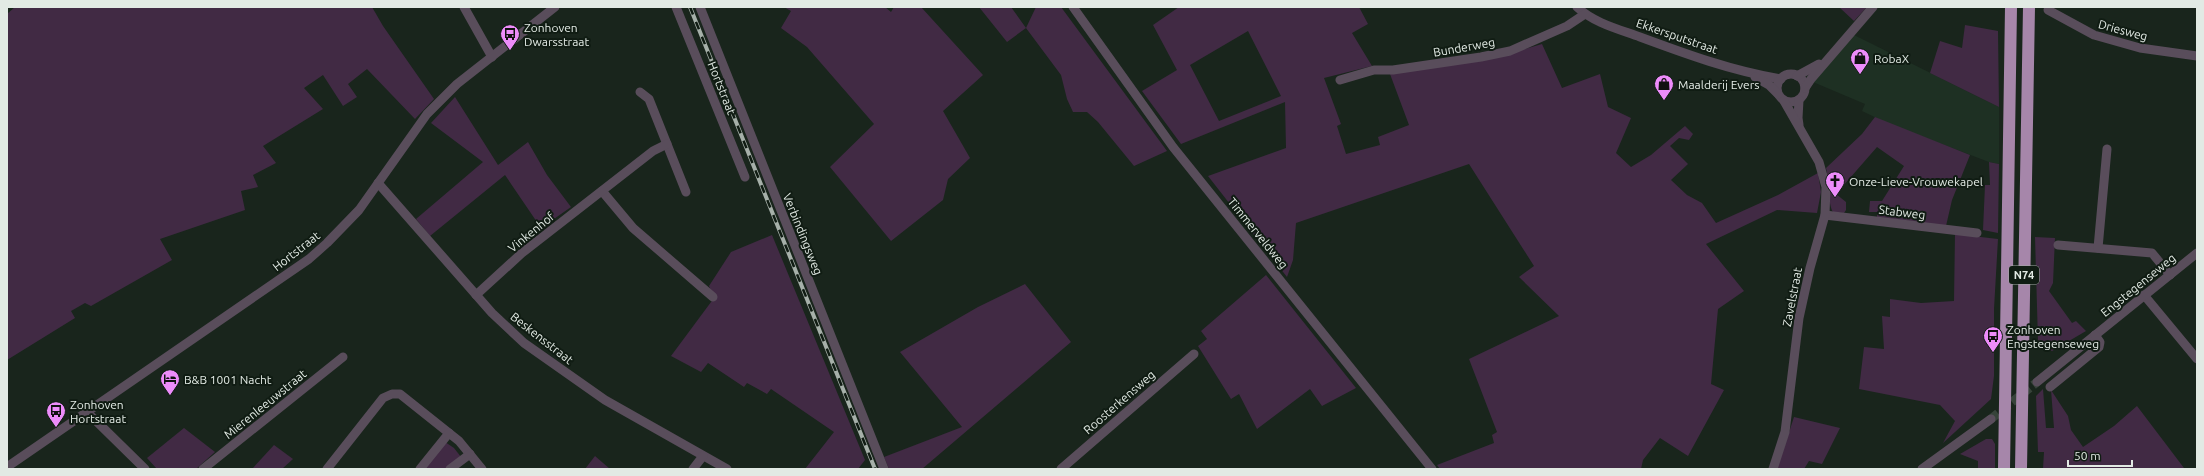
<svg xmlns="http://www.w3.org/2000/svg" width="2204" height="476" viewBox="0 0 2204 476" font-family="Ubuntu,sans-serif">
  <rect width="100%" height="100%" fill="#19251c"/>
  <!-- built -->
  <path fill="#1e3023" d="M1854,35L1999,107V164L1989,162L1889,124L1862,111L1865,104L1813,82Z"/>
  <!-- green -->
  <g fill="#412a44" fill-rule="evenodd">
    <path d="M15,7H372L383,26L434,99L415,119L367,69L348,84L357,97L343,106L323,75L304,88L323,109L263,146L276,163L253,175L258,187L241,191L245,210L160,239L172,260L91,306L85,303L71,311L75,318L7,360V14Z"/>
    <path d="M784,7H885L891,12L894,7H921L983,75L943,111L970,158L948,179L943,200L891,241L830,167L874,124L807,47L781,28L791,11Z"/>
    <path d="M979,7H1011L1026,28L1036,7H1061L1167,151L1134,166L1098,122L1087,112H1073L1067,99L1061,75L1026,28L1007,42Z"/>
    <path d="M1179,7H1359L1368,24L1352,33L1372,66L1324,78L1341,124L1337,126L1346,154L1380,145L1378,137L1409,125L1390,74L1504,55L1542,44L1562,88L1600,74L1608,107L1631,118L1616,153L1631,167L1651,155L1685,126L1693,134L1689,140L1679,138L1670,146L1688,164L1671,180L1687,195L1702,203L1716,223L1778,195L1818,173L1821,192L1817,213L1777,210L1706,244L1744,291L1718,309L1711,384L1724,390L1688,456L1660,438L1643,460L1641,469H1440L1437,465L1494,443L1492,435L1497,432L1469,359L1559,316L1519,277L1534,266L1469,164L1296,223L1293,260L1287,277L1208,176L1286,148L1285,102L1181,144L1142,91L1177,70L1153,25ZM1248,31L1281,96L1219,121L1190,65Z"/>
    <path d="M1839,7H1867L1854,21Z"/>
    <path d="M1965,25L1998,31L1999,107L1930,73L1940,41L1962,48Z"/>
    <path d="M455,97L498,165L528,142L547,175L571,207L541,228L505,175L430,236L416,219L483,162L431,123Z"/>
    <path d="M1875,117L1970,155L1952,200L1946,226L1877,217V212H1869L1870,201H1882L1904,166L1877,147L1836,194L1846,202V210L1844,213L1833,212C1828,205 1829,180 1826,168L1862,134Z"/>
    <path d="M1989,162L1999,164L1998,233L1983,230L1985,185H1990Z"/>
    <path d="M1955,234L1998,239L1994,309V376L1991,399L1943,443L1955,421L1940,405L1859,389L1864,347L1884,349L1882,316L1890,317V299L1921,303L1954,301Z"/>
    <path d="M772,235L865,460L858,469H805L834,432L771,389L767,394L747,383L744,387L708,363L701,372L671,356L714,298L709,286L731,252Z"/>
    <path d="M2035,237L2055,238L2053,283L2049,291L2072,323L2076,321L2086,331L2052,351L2043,349L2038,341Z"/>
    <path d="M1266,275L1356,388L1322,406L1310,389L1257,429L1239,394L1231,399L1198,346L1207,339L1201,331Z"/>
    <path d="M1025,284L1071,342L922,469H889L884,457L962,427L900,352L978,307Z"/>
    <path d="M2043,389L2046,428H2054L2051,390L2068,416L2071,430L2083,447L2114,426L2137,406L2184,468L2043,469L2044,452H2038L2036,396Z"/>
    <path d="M1794,417L1840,428L1822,464L1809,461L1804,469H1777Z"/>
    <path d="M184,428L215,452L196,469H157L147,458Z"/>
    <path d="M1986,439H1992L1995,444V469H1978V461L1960,454Z"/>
    <path d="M445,442L454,448L461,457L445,469H424Z"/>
    <path d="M274,445L293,459L282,469H252Z"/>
    <path d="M595,456L610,469H585Z"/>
  </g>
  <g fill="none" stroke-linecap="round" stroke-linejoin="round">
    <!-- minor-tunnel -->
    <path stroke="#37433a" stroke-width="9" stroke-dasharray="9 4.5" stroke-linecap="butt" d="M1991,419L2037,382"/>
    <!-- minor -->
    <g stroke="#594d5b" stroke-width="9">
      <path d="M464,7L492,57"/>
      <path d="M676,7L745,177"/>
      <path d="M700,7L884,469"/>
      <path d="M1073,7L1173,147L1432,469"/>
      <path d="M1577,7C1594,23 1618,29 1640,37C1686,54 1732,71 1781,79"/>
      <path d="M2048,10L2094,35L2140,48L2197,56"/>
      <circle cx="1791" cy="88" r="14"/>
      <path d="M1797,76L1819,64"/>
      <path d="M1755,77L1769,85L1778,94"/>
      <path d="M1340,80L1374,70H1393L1481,57L1510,51L1567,26L1585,14"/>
      <path d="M1805,88L1811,79L1873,7"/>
      <path d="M640,92L649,99L686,192"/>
      <path d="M1799,100L1798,118L1799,125"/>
      <path d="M378,183L492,313L524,343L605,400L727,469"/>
      <path d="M602,191L633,228L713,297"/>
      <path d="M1825,215L1977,233"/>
      <path d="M2058,245L2152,253L2170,275"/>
      <path d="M2098,248L2107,149"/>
      <path d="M476,295L522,253L653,151L667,144"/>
      <path d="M2144,295L2197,359"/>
      <path d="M2037,382L2197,253"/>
      <path d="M2050,387L2099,347L2100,342L2095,335"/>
      <path d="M87,412L145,469"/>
      <path d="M7,467L309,259L327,243L359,210L427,114L457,84L555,7"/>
      <path d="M203,469L343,357"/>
      <path d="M327,469L383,398L392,394H400L459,441L482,469"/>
      <path d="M420,469L449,433"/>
      <path d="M450,469L470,454"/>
      <path d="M693,469L703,456"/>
      <path d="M1061,469L1194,354"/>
      <path d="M1773,469L1785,432L1799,318L1810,268L1825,215L1826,187L1819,162L1784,101"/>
      <path d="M1922,469L1991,419"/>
    </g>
    <!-- highway -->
    <g stroke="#a686aa" stroke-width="12">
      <path d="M2004,469L2011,7"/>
      <path d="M2021,469L2029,7"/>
    </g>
    <defs>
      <path id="rail" d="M690,7L875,469"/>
    </defs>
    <!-- rail casing -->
    <use href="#rail" stroke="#a6b0a9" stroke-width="4"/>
    <!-- rail -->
    <use href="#rail" stroke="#101c13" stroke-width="2.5" stroke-dasharray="8" stroke-linecap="butt"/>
  </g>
  <!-- icons -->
  <defs>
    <symbol id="bus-pin" viewBox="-11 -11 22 30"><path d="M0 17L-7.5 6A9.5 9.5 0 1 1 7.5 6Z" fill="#ed8cfa" stroke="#101c13"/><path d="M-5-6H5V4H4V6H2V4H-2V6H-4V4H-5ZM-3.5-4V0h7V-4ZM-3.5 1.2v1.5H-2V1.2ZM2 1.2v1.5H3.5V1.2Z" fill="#111"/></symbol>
    <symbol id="shop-pin" viewBox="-11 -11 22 30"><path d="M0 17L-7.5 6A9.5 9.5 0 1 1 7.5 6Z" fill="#ed8cfa" stroke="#101c13"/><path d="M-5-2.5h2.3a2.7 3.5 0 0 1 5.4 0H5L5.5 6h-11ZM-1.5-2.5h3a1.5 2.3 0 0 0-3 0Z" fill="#111"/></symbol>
    <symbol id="church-pin" viewBox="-11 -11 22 30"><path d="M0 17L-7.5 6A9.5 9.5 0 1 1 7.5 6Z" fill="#ed8cfa" stroke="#101c13"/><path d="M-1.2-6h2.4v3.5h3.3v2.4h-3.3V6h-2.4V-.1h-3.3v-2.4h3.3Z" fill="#111"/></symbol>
    <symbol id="hotel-pin" viewBox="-11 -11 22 30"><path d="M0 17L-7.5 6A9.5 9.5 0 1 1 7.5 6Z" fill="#ed8cfa" stroke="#101c13"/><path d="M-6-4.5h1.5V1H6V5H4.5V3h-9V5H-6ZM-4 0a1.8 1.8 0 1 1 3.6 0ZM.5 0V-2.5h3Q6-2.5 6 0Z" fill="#111"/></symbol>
  </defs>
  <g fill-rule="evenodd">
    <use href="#bus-pin" x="499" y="23" width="22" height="30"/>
    <use href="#shop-pin" x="1849" y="47" width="22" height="30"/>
    <use href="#shop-pin" x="1653" y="73" width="22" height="30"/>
    <use href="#church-pin" x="1824" y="170" width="22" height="30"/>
    <use href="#bus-pin" x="1982" y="325" width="22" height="30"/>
    <use href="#hotel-pin" x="159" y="368" width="22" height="30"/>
    <use href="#bus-pin" x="45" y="400" width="22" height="30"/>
  </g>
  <g text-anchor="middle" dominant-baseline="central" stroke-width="4" stroke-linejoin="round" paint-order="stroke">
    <!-- shield labels -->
    <rect fill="#101c13" stroke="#a3aca5" stroke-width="1" x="2009" y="266" width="30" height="18" rx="3"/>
    <g font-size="11" font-weight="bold" fill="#e2eae4">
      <text x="2024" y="275">N74</text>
    </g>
    <!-- poi labels -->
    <g font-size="12" fill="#e2eae4" stroke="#101c13" text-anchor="start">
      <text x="524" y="27">Zonhoven<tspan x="524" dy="14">Dwarsstraat</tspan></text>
      <text x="1874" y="58">RobaX</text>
      <text x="1678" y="84">Maalderij Evers</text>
      <text x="1849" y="181">Onze-Lieve-Vrouwekapel</text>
      <text x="2007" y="329">Zonhoven<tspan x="2007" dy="14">Engstegenseweg</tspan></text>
      <text x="184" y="379">B&amp;B 1001 Nacht</text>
      <text x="70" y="404">Zonhoven<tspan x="70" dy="14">Hortstraat</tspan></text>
    </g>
    <!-- street labels -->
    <g font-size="12" fill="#e2eae4" stroke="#101c13">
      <text transform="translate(2123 30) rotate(15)">Driesweg</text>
      <text transform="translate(1677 36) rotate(19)">Ekkersputstraat</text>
      <text transform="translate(1464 47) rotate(-10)">Bunderweg</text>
      <text transform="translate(722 88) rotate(68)">Hortstraat</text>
      <text transform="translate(1902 212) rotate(7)">Stabweg</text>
      <text transform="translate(531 232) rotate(-39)">Vinkenhof</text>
      <text transform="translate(1258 233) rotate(51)">Timmerveldweg</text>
      <text transform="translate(803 234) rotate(68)">Verbindingsweg</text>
      <text transform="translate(296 251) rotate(-38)">Hortstraat</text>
      <text transform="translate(2138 285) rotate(-39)">Engstegenseweg</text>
      <text transform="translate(1792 297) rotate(-79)">Zavelstraat</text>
      <text transform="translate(542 338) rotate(38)">Beskensstraat</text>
      <text transform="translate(1119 402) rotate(-41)">Roosterkensweg</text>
      <text transform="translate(265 404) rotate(-39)">Mierenleeuwstraat</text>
    </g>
  </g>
  <!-- border -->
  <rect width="2204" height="476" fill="none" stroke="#e2eae4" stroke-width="16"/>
  <!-- scale -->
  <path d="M2068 460v6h64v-6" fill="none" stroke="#e2eae4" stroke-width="2"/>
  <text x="2074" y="460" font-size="12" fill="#e2eae4" stroke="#101c13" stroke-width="3" paint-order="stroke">50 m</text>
</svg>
